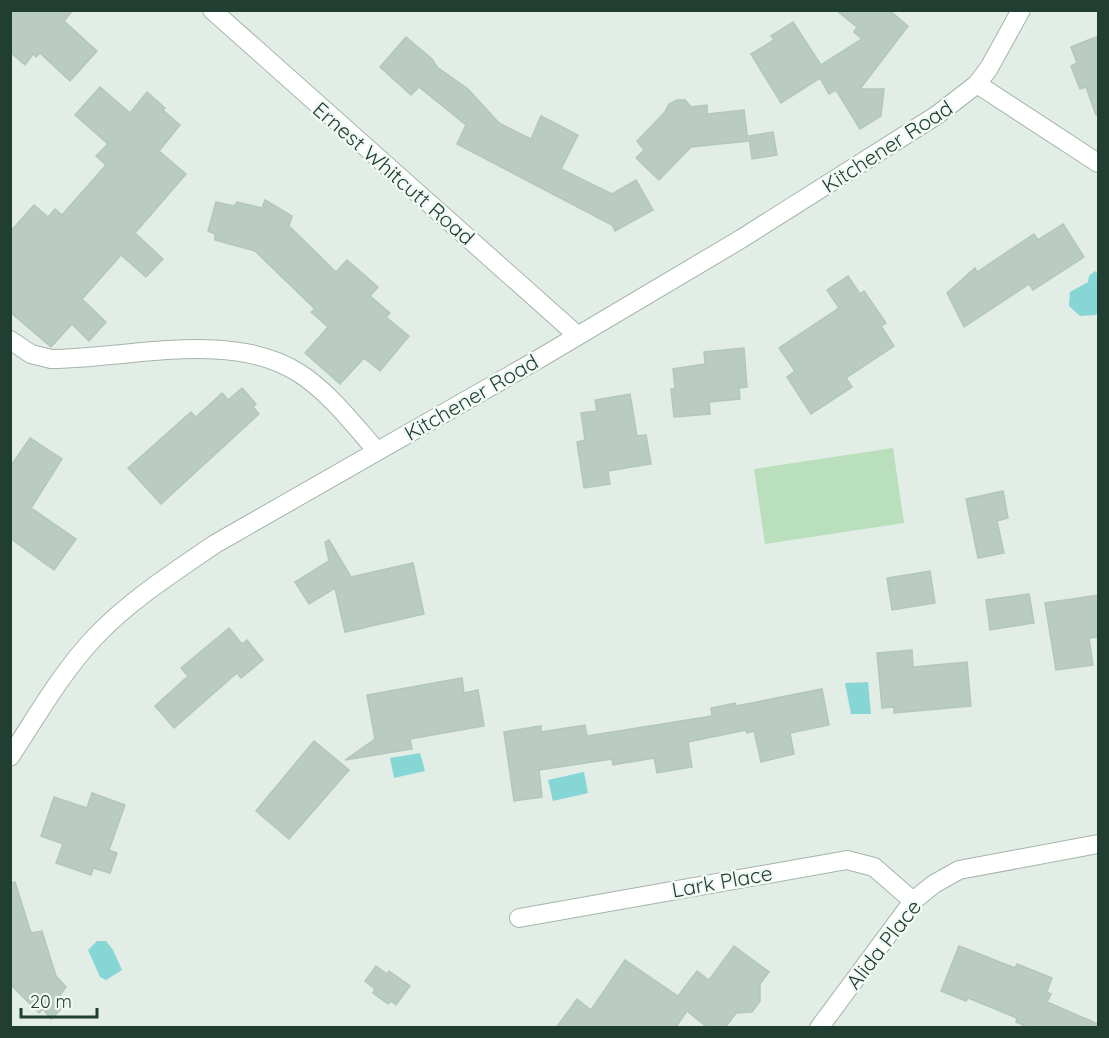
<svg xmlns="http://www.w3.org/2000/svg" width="1109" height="1038" viewBox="0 0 1109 1038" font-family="Quicksand,sans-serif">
  <rect width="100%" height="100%" fill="#e2ede6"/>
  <!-- garden -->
  <path fill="#b9dfbd" d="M893,448L904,523L765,544L754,469Z"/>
  <!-- water -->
  <g fill="#86d6d5">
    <path d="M1095,271L1098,274V311L1096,315L1080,316L1069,306L1070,292L1088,282L1089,276Z"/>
    <path d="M868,682L871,714H851L845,683Z"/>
    <path d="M420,753L425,771L394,778L390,758Z"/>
    <path d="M584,772L588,793L553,801L548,780Z"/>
    <path d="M97,941H106L113,950L122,970L106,980L100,977L88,950Z"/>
  </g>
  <!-- building -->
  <g fill="#bacbc1" stroke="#b3c7bc" stroke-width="1.5">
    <path d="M10,10H73L64,21L97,51L70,81L40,53L36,57L33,54L25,65L10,52Z"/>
    <path d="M836,10H889L908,26L860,89H884L881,116L860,129L836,90L829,94L820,78L781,103L751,54L774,40L771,36L793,22L821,65L862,39L854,32L857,27Z"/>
    <path d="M1098,36V115H1096L1086,87L1080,89L1071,66L1077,63L1071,47Z"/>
    <path d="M406,37L432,59L437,67L468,89L499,123L531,139L541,116L578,135L561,169L612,194L636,180L653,210L615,231L612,225L457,144L466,125L419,87L411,95L380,67Z"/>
    <path d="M100,87L130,113L147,92L165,108L163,110L180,125L159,151L186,174L135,233L163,259L146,277L121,255L82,299L106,322L89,341L72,324L51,347L10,312V232L34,205L48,217L55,209L62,215L106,165L96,156L108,144L75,115Z"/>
    <path d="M677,100H685L691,107L707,105V114L744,110L748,141L691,147L659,180L636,158L644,150L637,141L665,112L669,104Z"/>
    <path d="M773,132L777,155L752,159L749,136Z"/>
    <path d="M265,200L292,216L289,226L336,272L347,260L378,287L370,296L390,313L386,317L409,336L380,371L364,358L340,384L305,353L328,327L311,312L315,309L255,251L215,240V234L208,231L216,202L234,206L237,202L262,208Z"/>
    <path d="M1063,224L1084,257L1033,290L1029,284L964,327L947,293L975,268L977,272L1034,234L1038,240Z"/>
    <path d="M848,276L860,294L864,291L886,323L881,326L894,346L846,378L852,387L811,414L787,377L795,371L779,348L839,308L827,290Z"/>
    <path d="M744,348L747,387L739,388L740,399L709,402L710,414L674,417L671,389H675L673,369L705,364L704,352Z"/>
    <path d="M242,388L256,404L253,407L259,414L161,504L128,468L191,412L196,417L222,393L228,400Z"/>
    <path d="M630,394L637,436L646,435L651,464L608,471L610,484L584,488L577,442L585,440L581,413L597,411L595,400Z"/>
    <path d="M30,438L62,459L31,508L76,539L54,570L10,538V467Z"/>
    <path d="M1003,491L1008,518L997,521L1004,553L978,558L966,499Z"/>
    <path d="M329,540L351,577L413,563L424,614L345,632L335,588L309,604L295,582L329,561L325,542Z"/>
    <path d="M930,571L935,603L892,610L887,578Z"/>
    <path d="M1029,594L1034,623L990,630L986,600Z"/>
    <path d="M1098,595V637L1089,638L1093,665L1056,670L1045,603Z"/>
    <path d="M229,628L242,644L247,640L263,660L241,678L237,673L174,728L155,706L188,676L181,668Z"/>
    <path d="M912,650L913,667L967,662L971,706L894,713V707L882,708L877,653Z"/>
    <path d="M462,678L464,693L478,690L484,726L410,739L412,749L345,760L375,739L367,695Z"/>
    <path d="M822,689L829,725L790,733L794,754L761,762L754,731L747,733L746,730L688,742L692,767L657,773L654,758L613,765L612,759L539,770L542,797L514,801L504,732L541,726V732L585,725L587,736L712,716L711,708L735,703L736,706Z"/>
    <path d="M314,741L349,770L289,839L256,811Z"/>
    <path d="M92,793L125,805L109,850L117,853L110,873L93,868L91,875L56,863L63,844L41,836L54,797L87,808Z"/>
    <path d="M15,882L31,933L42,931L56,976L66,987L60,995L68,1002L51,1019L43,1009L39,1013L10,984V883Z"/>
    <path d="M734,946L769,972L760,984V1001L752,1012L736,1013L725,1028H708L687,1011L675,1028H556L577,999L591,1010L625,960L678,996L697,971L709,980Z"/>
    <path d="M959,946L1015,968L1017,964L1052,978L1047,992L1051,994L1047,1002L1098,1024V1028H1029L1016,1022L1017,1018L968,998L966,1001L941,991Z"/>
    <path d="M376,966L387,974L389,971L410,986L396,1005L391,1001L388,1004L373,993L375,989L365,981Z"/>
  </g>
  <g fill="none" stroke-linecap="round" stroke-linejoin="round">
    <defs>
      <g id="minor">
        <path d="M212,10L577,335"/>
        <path d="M977,84L1098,163"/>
        <path d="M10,340L31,354L51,359C127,359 231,329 299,373C330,393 353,424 377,451"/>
        <path d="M10,757C37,716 61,673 95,637C129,601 174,572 215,544L537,360L741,239L937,115L977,84L989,68L1021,10"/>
        <path d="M519,918L847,860L874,867L913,901"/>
        <path d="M819,1028L913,901L934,884L959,870L1098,844"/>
      </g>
    </defs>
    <!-- minor casing -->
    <use href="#minor" stroke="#a4b5ac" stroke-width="20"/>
    <!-- minor -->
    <use href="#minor" stroke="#fff" stroke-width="18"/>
  </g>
  <g text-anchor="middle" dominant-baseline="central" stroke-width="5" stroke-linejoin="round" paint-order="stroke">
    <!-- street labels -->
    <g font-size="21" fill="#203f32" stroke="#f2f9f5">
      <text transform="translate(887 146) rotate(-33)">Kitchener Road</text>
      <text transform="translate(394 173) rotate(41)">Ernest Whitcutt Road</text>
      <text transform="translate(471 397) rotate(-30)">Kitchener Road</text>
      <text transform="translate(722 881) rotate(-10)">Lark Place</text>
      <text transform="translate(883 944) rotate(-52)">Alida Place</text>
    </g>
  </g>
  <!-- border -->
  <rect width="1109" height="1038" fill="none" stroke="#203f32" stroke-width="24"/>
  <!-- scale -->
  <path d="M21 1008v9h76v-9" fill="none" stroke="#203f32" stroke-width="3"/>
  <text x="30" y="1008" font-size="18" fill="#203f32" stroke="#f2f9f5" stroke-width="4.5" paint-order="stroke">20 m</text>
</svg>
